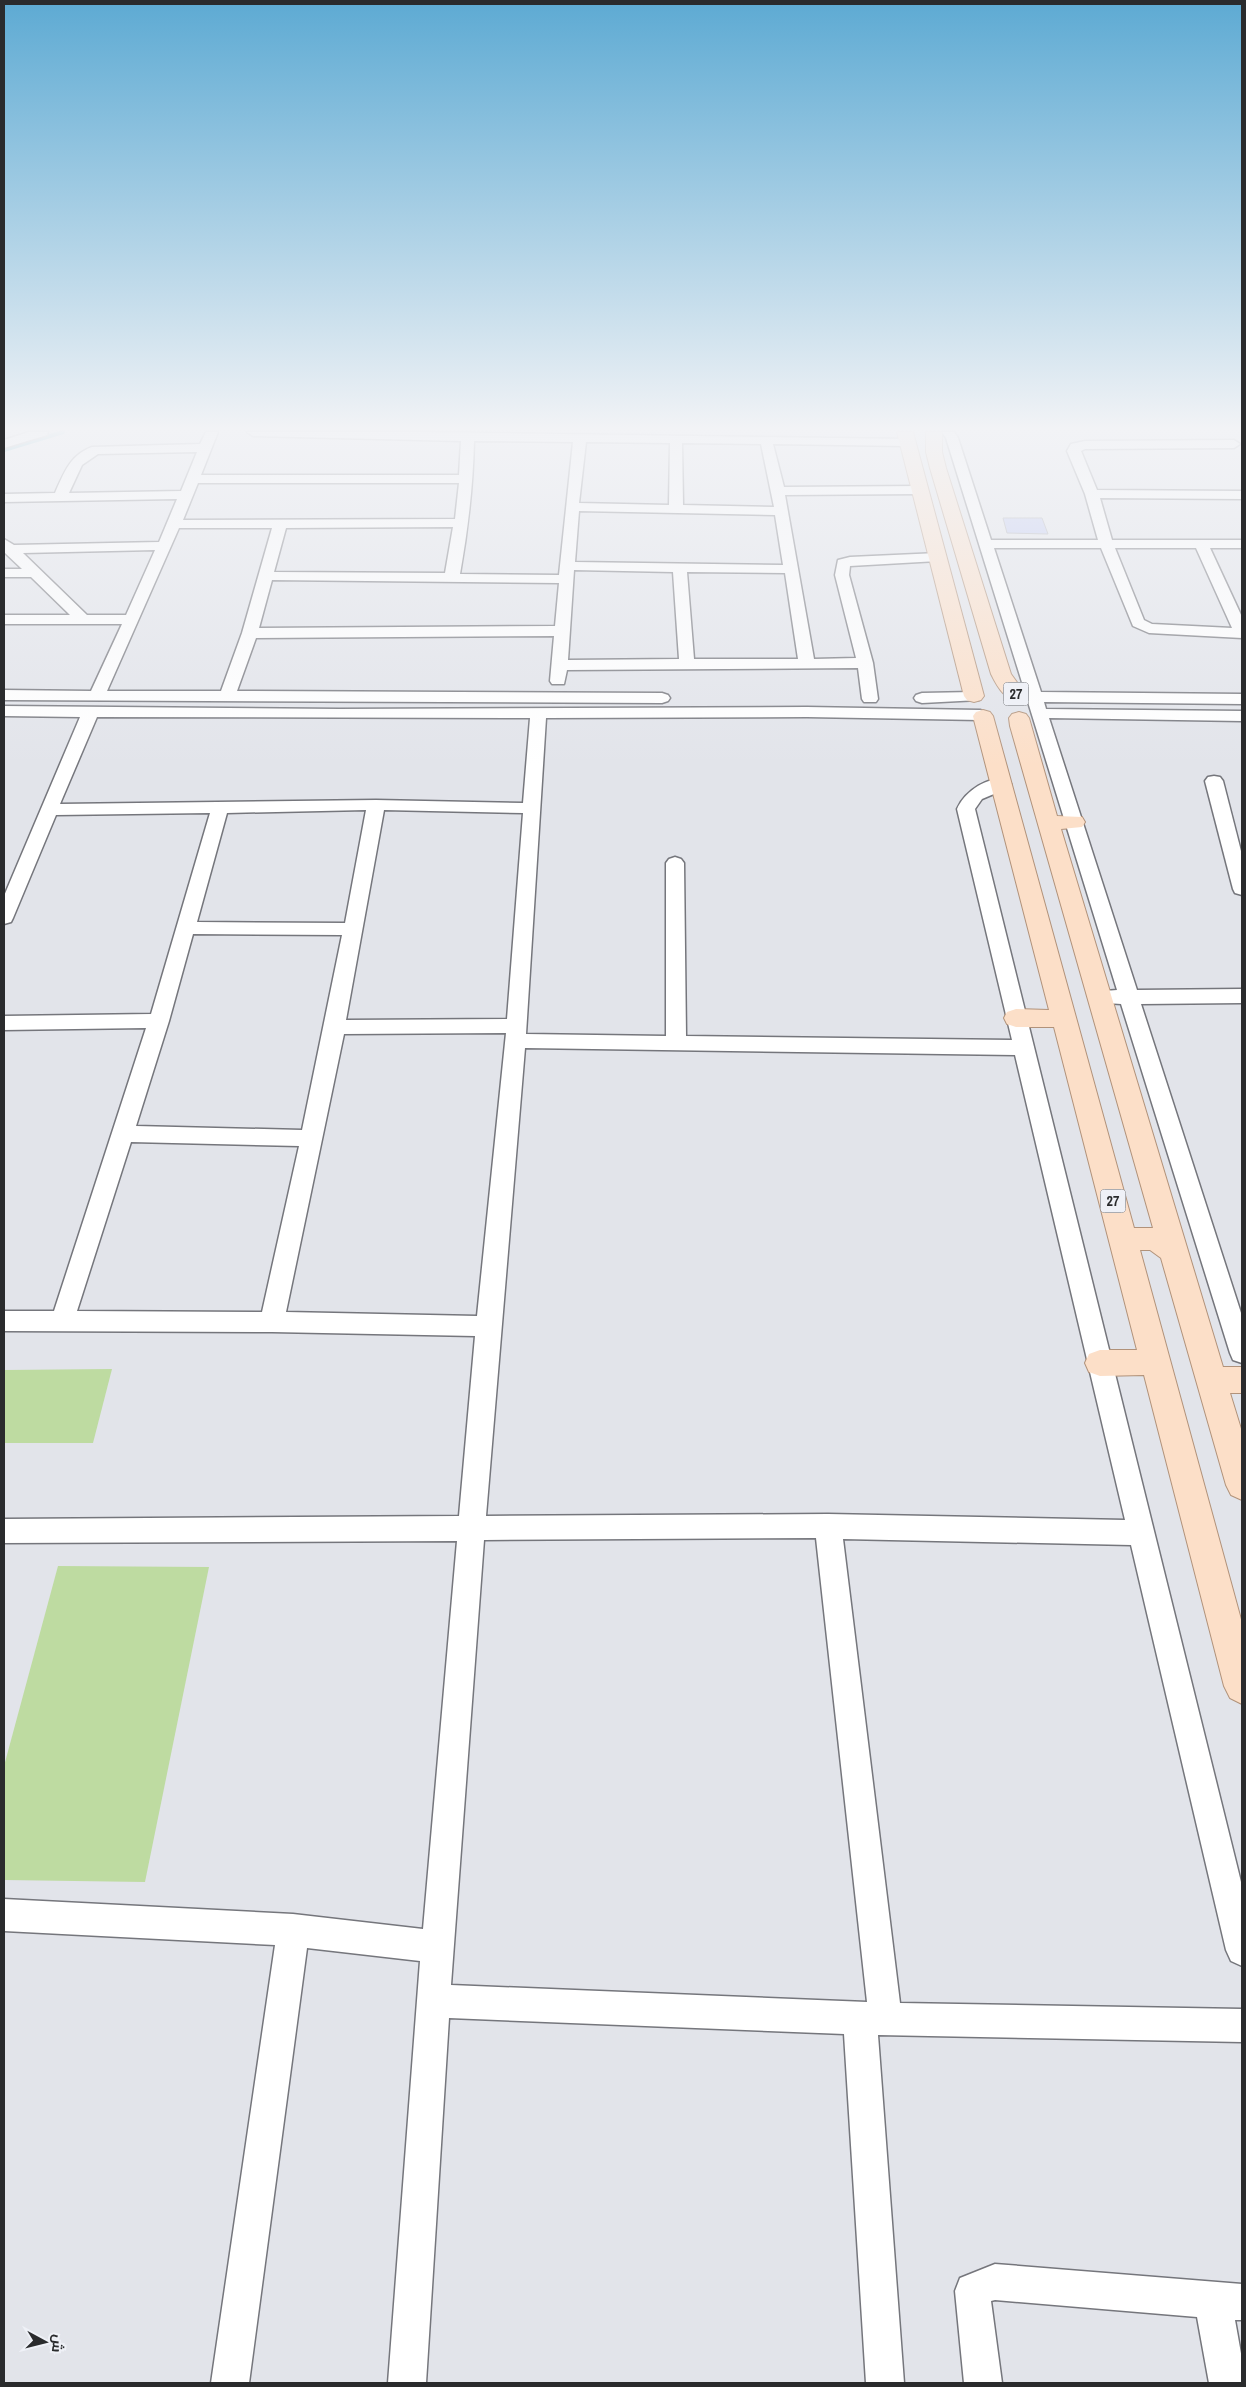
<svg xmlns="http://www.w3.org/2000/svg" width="1246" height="2387" viewBox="0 0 1246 2387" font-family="'Archivo Narrow',Cairo,sans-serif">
  <rect width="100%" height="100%" fill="#e2e4ea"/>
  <!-- green -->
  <g fill="#bedba1">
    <path d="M112,1369L93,1443H4V1370Z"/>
    <path d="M58,1566L209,1567L145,1882L4,1880V1766Z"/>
  </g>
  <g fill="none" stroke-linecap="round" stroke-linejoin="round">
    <!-- stream -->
    <path stroke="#2c9bb4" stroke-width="4" d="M4,450L63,432"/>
  </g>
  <!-- building -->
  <path fill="#bec7f2" stroke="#aaabb1" d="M1003,518H1042L1048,534L1007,533Z"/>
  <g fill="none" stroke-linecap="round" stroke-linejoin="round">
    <defs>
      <g id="minor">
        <path d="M29,432H48L47,435L4,448V440Z"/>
        <path d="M206,432H218L201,475H459L461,441L253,436L247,432H420L911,439L912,442L906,446L773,444L784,487L920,486L927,490L920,494L785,495L814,659L856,658L835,575L838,560L850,557L938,553L945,557L938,561L850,566L849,575L873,663L878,699L876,702H864L862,699L858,668L567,670L564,684H552L550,681L554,636L256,638L237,691L662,693L668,695L670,698L668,701L662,703L4,700V690L91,691L122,624H4V615H70L31,577H4V569H22L4,552V539L14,545L159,542L177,499L4,502V494L55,493C64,473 70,455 92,447L200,444ZM474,441L573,442L559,575L460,574C468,529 473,486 474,441ZM586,442L670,443L669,505L579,503ZM682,443L761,444L774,507L683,505ZM197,452L181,491L69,493L82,465L98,454ZM198,483H459L455,519L183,520ZM579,511L775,515L783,565L575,562ZM453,527L445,573L274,572L286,528ZM179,528H272L242,633L221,691H107ZM155,550L126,615H87L23,553ZM574,570L673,572L679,659L568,660ZM687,572L785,573L798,659H694ZM272,580L559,583L555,626L259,628Z"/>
        <path d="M942,432H954L958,438L991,540H1098L1085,494L1067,451L1071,444L1085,441L1234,440L1240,444L1234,448L1085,449L1081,451L1097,490L1242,491V499L1100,498L1112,540H1242V548H1210L1242,617V638L1149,633L1133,626L1101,548H994L1041,692L1242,694V704L1044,702L1046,709L1242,711V721L1049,718L1137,990L1242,989V1003L1141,1004L1242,1316V1363L1233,1360L1230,1353L1121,1004L1092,1002L1089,997L1092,992L1117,990L1028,702L1015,700L1013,697L1015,694L1025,692L946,438ZM1115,548H1196L1232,628L1152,624L1144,620Z"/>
        <path d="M973,692L979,694L981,697L979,700L922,703L916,701L914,698L916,695L922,693Z"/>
        <path d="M4,706L339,709L807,707L980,710L986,712L988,715L986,718L980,720L807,717L546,718L526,1034L666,1036V863L669,859L675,857L681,859L684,863L686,1036L1012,1040L957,809C965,791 989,775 1008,780L1011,784L1008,788L982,799L975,809L1242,1886V1966L1231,1961L1226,1950L1131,1545L843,1539L900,2003L1242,2009V2042L878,2035L904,2383H866L844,2034L449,2018L426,2383H388L420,1961L307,1948L249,2383H211L275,1945L4,1931V1899L293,1914L423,1929L457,1541L4,1543V1519L459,1516L475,1336L272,1332L4,1331V1311H54L146,1028L4,1030V1016L151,1014L210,813L56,815L13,918L11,922L4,924V896L80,717L4,716ZM97,717L530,718L523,803L376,800L60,804ZM366,810L345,923L197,922L227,813ZM384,810L523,813L507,1019L346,1020ZM193,934L342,935L302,1130L136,1126L169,1021ZM506,1033L477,1316L286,1312L344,1034ZM525,1048L1015,1055L1125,1520L828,1514L486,1516ZM131,1142L299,1146L262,1312L77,1311ZM816,1538L867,2002L451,1985L484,1540Z"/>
        <path d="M1214,776L1220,777L1223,781L1242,855V895L1235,893L1233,889L1205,781L1208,777Z"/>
        <path d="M995,2264L1242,2284V2320H1235L1242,2359V2383H1209L1197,2317L995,2300L991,2301L1002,2383H964L955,2291L960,2278Z"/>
      </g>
      <g id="major">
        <path d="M897,432H913L984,696L981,700L974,702L967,700L964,696Z"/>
        <path d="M926,432H942V452L946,468L1011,674L1026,695L1023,699C1006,703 998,688 991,674L930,468L926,452Z"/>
        <path d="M983,710L990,712L993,716L1134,1228H1153L1010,726L1009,718L1012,714L1019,712L1026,714L1029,718L1057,816L1082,817L1085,822L1082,827L1061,829L1223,1367H1242V1393H1230L1242,1432V1500L1231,1495L1226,1485L1161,1258L1150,1250H1140L1242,1623V1704L1230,1698L1224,1686L1144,1375L1100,1376L1089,1372L1085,1363L1089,1354L1100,1350H1137L1054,1027H1016L1007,1024L1004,1018L1007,1012L1016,1009L1049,1010L973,716L976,712Z"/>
      </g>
    </defs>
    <!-- minor casing -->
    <use href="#minor" stroke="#75767c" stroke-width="3"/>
    <!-- major casing -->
    <use href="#major" stroke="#b1927a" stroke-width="2"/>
    <!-- minor -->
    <use href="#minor" fill="#fff" fill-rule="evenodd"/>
    <!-- major -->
    <use href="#major" fill="#fcdfc8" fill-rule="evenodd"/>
  </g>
  <!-- sky -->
  <linearGradient id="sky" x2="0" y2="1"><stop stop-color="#5daad3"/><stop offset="0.56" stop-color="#f2f3f6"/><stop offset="1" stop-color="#f2f3f6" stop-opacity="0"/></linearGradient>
  <rect width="1246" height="766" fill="url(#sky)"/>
  <g text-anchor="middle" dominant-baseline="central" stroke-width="4.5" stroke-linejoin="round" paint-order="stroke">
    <!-- shield labels -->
    <g fill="#eff1f7" stroke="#65666a" stroke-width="1">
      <rect x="1003.5" y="682.5" width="25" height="23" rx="4"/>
      <rect x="1100.5" y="1189.5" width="25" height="23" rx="4"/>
    </g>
    <g font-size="14" font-weight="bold" fill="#2a2b2d">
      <text x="1016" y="694">27</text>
      <text x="1113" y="1201">27</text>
    </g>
  </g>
  <!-- border -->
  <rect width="1246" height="2387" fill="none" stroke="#2a2b2d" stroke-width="10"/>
  <!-- north arrow -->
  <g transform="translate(45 2342) rotate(97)" stroke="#eff1f7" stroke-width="4" paint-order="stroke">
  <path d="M0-4L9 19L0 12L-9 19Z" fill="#2a2b2d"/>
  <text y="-8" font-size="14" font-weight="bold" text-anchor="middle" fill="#2a2b2d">ش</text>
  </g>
</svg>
